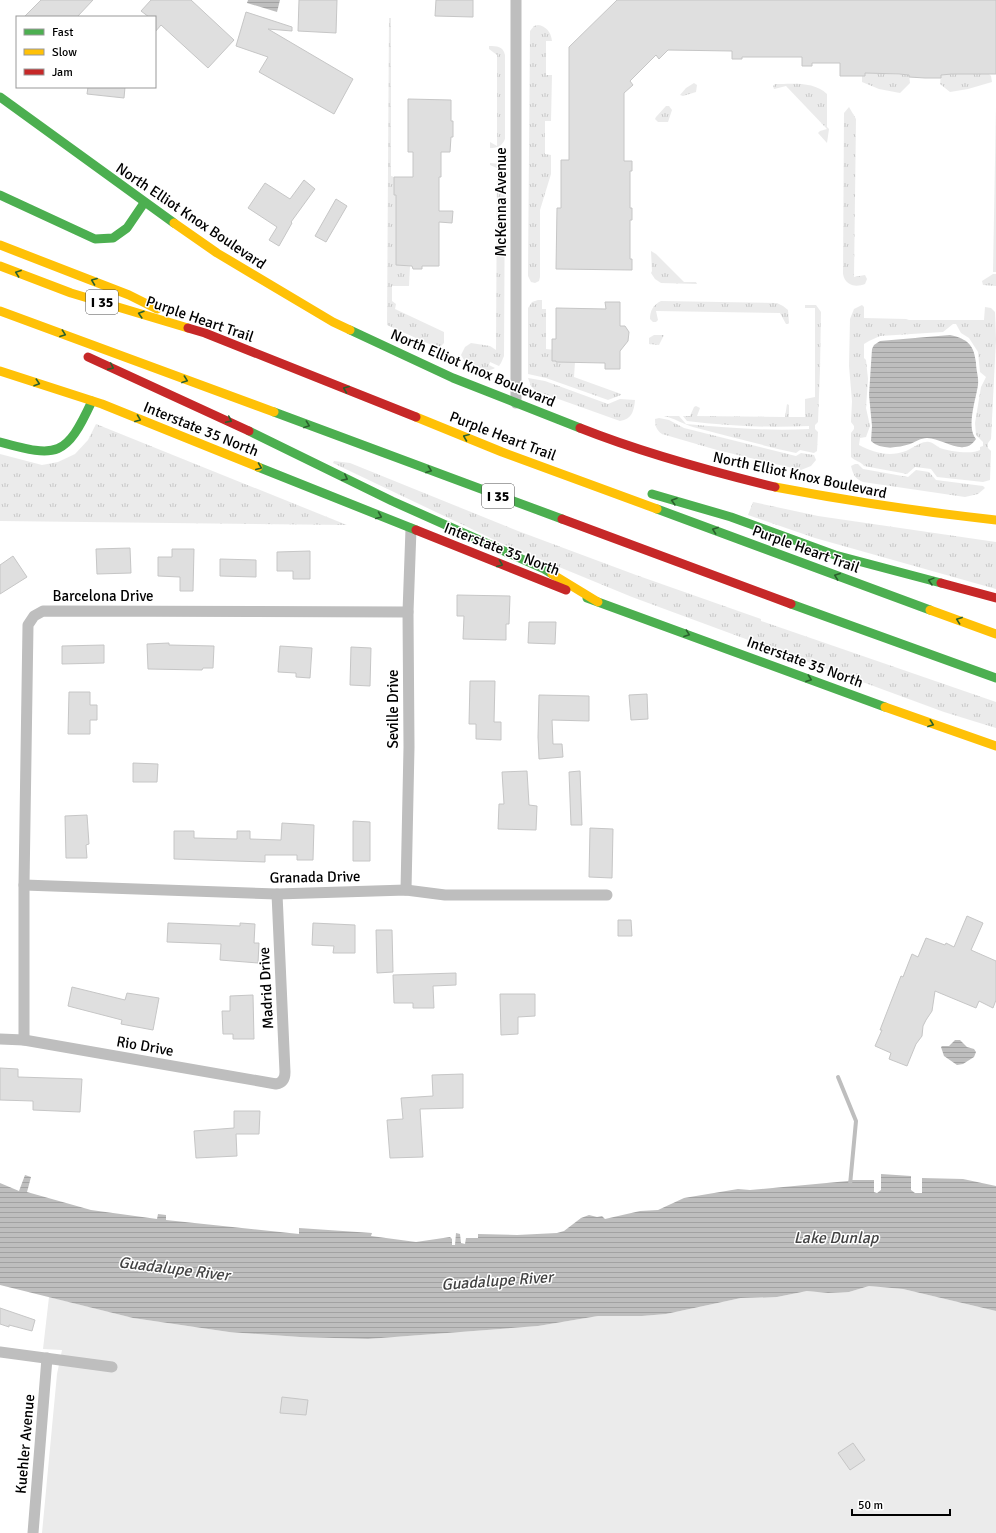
<svg xmlns="http://www.w3.org/2000/svg" width="996" height="1533" viewBox="0 0 996 1533" font-family="Signika,sans-serif">
  <defs>
    <pattern id="grass-tufts" width="24" height="20" patternUnits="userSpaceOnUse"><rect width="24" height="20" fill="#ebebeb"/><path d="M3 7l-1-3M5 7V3M7 7l1-3M15 17l-1-3M17 17v-4M19 17l1-3" fill="none" stroke="#c8c8c8"/></pattern>
    <pattern id="water-rules" width="6" height="5" patternUnits="userSpaceOnUse"><rect width="6" height="5" fill="#bebebe"/><path d="M0 2.5h6" fill="none" stroke="#a2a2a2"/></pattern>
  </defs>
  <rect width="100%" height="100%" fill="#fff"/>
  <!-- grass -->
  <g fill="url(#grass-tufts)" fill-rule="evenodd">
    <path d="M389,18H391V176L394,177V195H396V265L410,266L409,286H392V301L396,304L395,309L444,332V343L441,346L436,347L387,325Z"/>
    <path d="M538,25C546,26 551,32 552,41H546V75H552L551,121H545V154L551,155V174L540,210V277L539,281L535,283L531,282L528,276L530,31L534,26Z"/>
    <path d="M489,46C497,46 503,46 505,55V139C502,146 498,148 490,148V142L497,146V55L489,49Z"/>
    <path d="M865,73L909,75L910,83L900,93L879,89L862,82V76H865Z"/>
    <path d="M952,74H989L991,76L992,82L968,89L950,92L940,84L941,75Z"/>
    <path d="M694,83L697,85L696,92L683,96L680,95L686,88Z"/>
    <path d="M775,84C792,84 814,81 827,94V127L829,129L827,143L818,133L820,131L827,129L786,86L774,89L773,86Z"/>
    <path d="M666,106H669L672,110L668,122H658L655,119L656,117Z"/>
    <path d="M849,107L856,119L854,277L865,275L867,279L865,284C855,288 845,285 843,274L844,113Z"/>
    <path d="M996,107V272H993Z"/>
    <path d="M490,163L500,164L505,170L504,356L501,363L499,366L490,362L489,365L495,368C485,374 474,365 464,360L461,355L465,347L471,343L490,346L496,350L497,168L490,165Z"/>
    <path d="M651,251L656,254L684,282H696L697,284L661,283L655,279L651,273L652,271Z"/>
    <path d="M993,274H996V286L983,285L982,281Z"/>
    <path d="M538,300H542V309H546V349L556,350V362H575L574,377L621,394V395L608,400L546,378L528,374V308L532,302Z"/>
    <path d="M661,301L777,303L783,306L788,310L789,323L788,324H786L780,313L656,311L658,320L656,322H653L650,319C650,311 653,305 661,301Z"/>
    <path d="M805,305H816L821,312L820,369L818,422L815,425V429L818,432L817,451L814,453L800,450L796,453C761,445 727,436 693,427C683,424 674,418 664,416H679L686,424C727,428 768,431 809,429V426C766,428 729,426 687,421L683,416H690L694,407L696,406L700,408L697,416L785,417L787,404L789,405V417H805V399L815,397V308H805Z"/>
    <path d="M862,305L864,307V318L906,319L909,320H984L985,307L991,308L995,312L996,339L991,439L988,443V448L991,451L990,480L983,482L937,477L931,469L915,467L907,474L864,466C860,461 855,461 851,457V433L854,429V426L851,422L852,401L849,366L850,319L854,309ZM953,324H956L961,333L969,338L978,352L980,372L986,377L981,387L975,423L976,435L983,442V446L980,447V450C972,455 948,451 940,448C936,446 932,441 926,442C920,442 913,448 906,451C889,457 875,453 859,445L860,438L866,437L870,426L866,408L868,379L866,360L864,358V344L869,341L880,336L943,332Z"/>
    <path d="M654,335H664L659,345L649,344V338Z"/>
    <path d="M528,378L545,381L608,404L620,399L635,400C634,411 632,419 620,421L536,391L531,386Z"/>
    <path d="M659,418L669,420L684,428L796,456L801,453L814,455L816,460L811,466L801,470L717,450L662,434C656,430 655,425 655,419Z"/>
    <path d="M96,424L101,426L347,525L0,521V454L42,465L58,462L75,454L88,440Z"/>
    <path d="M334,461L350,463L518,531L636,575L761,619V621L996,702V728L944,712L632,597L503,544L333,463Z"/>
    <path d="M855,464H858L863,469L908,477L916,470L929,472L936,480L983,486L985,488L978,494L965,497L863,482C855,479 853,474 851,466Z"/>
    <path d="M753,502L818,516L996,542V589L815,538L748,515Z"/>
  </g>
  <!-- park -->
  <path fill="#ebebeb" d="M869,1286L903,1289L996,1311V1533H42L57,1374L62,1350L43,1349L49,1297L133,1318L229,1332L300,1337L368,1339L538,1326L598,1316H642L666,1314L741,1298L777,1297L807,1291L828,1293L849,1292Z"/>
  <!-- water -->
  <g fill="url(#water-rules)">
    <path d="M248,0H280L277,12L247,3Z"/>
    <path d="M950,335C968,339 974,345 976,363C976,370 979,378 978,385C976,399 966,427 976,439C964,458 943,438 927,438C921,438 915,442 910,444C898,448 880,450 871,441L872,426L869,395L872,349L874,345L880,341Z"/>
    <path d="M955,1040H960L967,1047L974,1049L976,1052L974,1057L963,1064L957,1065L944,1056L941,1047L942,1046H949Z"/>
    <path d="M881,1174L911,1176V1190L915,1193H922V1178L963,1179L996,1186V1311L903,1289L869,1286L849,1292L828,1293L807,1291L777,1297L741,1298L666,1314L642,1316H598L538,1326L368,1339L300,1337L229,1332L133,1318L0,1285V1183L19,1191L25,1175L31,1177L27,1192L91,1210L157,1219L158,1214L166,1215V1220L299,1234V1228L372,1233L371,1236L416,1242L450,1237L452,1239V1245H455L456,1233L460,1234L461,1243L465,1244L466,1238H478V1234L517,1235L557,1233L564,1231L581,1218L589,1215L597,1217L602,1216L605,1219L640,1211L658,1210L684,1198L738,1189L750,1190L848,1181L850,1180H874V1192L877,1193L881,1190Z"/>
  </g>
  <g fill="none" stroke-linecap="round" stroke-linejoin="round">
    <!-- stream -->
    <path stroke="#bebebe" stroke-width="4" d="M838,1077L856,1121L850,1185"/>
  </g>
  <!-- building -->
  <g fill="#dfdfdf" stroke="#c6c6c6">
    <path d="M41,0H93L77,17H24Z"/>
    <path d="M151,0H191L234,40L208,68L161,25L155,32V17H149L141,11Z"/>
    <path d="M299,0H337L336,33L298,31Z"/>
    <path d="M436,0H473V17L435,16Z"/>
    <path d="M617,0H996V74H952L941,75V78H925L909,77V75L899,74L865,73V76H840V63H812V66H802V57H742V59H732V51L668,50L659,59L656,55L630,81L633,85L624,93V161H632V171H630V208H632V220H630V259H632V270L556,269L557,208H561V160H569V47Z"/>
    <path d="M246,12L292,27V31L268,29L353,79L334,114L259,72L268,57L236,46Z"/>
    <path d="M88,87H125L124,98L87,94Z"/>
    <path d="M408,99L451,100V121H453V137H451L450,152H441V177H439V211H453L452,223L439,222V266H422V269H413L412,266L396,265V195H394V177H413V152H408Z"/>
    <path d="M304,180L315,189L291,222L292,223L279,246L269,240L277,227L248,208L265,183L290,199Z"/>
    <path d="M336,199L347,206L326,242L315,236Z"/>
    <path d="M605,302H620V326H625L629,332L628,341L620,351V369H605V363L556,362V361H552V339H556V308L606,309Z"/>
    <path d="M130,548L131,573L97,574L96,549Z"/>
    <path d="M172,549H194L193,591H180V577L158,576V557H172Z"/>
    <path d="M310,551V579H293V571H277V552Z"/>
    <path d="M13,556L27,577L0,594V565Z"/>
    <path d="M220,559L256,560V577L220,576Z"/>
    <path d="M457,595L510,596L509,624H506V640L463,639L464,616H457Z"/>
    <path d="M529,622H556L555,644L528,643Z"/>
    <path d="M169,643V645L214,646L213,668H203L202,670L148,669L147,644Z"/>
    <path d="M104,645V663L62,664V646Z"/>
    <path d="M280,646L312,648L310,678L296,677V673L278,672Z"/>
    <path d="M351,647L371,648L370,686L350,685Z"/>
    <path d="M470,681H495L494,722H501V740L476,739V724H469Z"/>
    <path d="M69,692H90V705H97V720H90V734H68Z"/>
    <path d="M647,694L648,719L631,720L629,695Z"/>
    <path d="M539,695L589,696V721L552,720L553,744H562L563,757L539,759L538,737Z"/>
    <path d="M133,763L158,764L157,782H133Z"/>
    <path d="M527,771L529,805L537,806L536,830L498,829L499,804H504L502,772Z"/>
    <path d="M580,771L582,825H571L569,772Z"/>
    <path d="M87,815L89,844L86,845L87,858H66L65,816Z"/>
    <path d="M353,821L370,822V861H353Z"/>
    <path d="M282,823L314,825L313,860H297V855H265V862L174,859V831H194V838L237,839V831H250V839L281,840Z"/>
    <path d="M590,828L613,829L612,878L589,877Z"/>
    <path d="M967,916L983,923L971,950L996,961V1000L993,1008L979,1001L976,1008L935,991L932,1011L926,1020L923,1026L922,1036L916,1044L907,1066L889,1059L891,1053L875,1046L882,1030H880L901,976L903,977L912,954L918,957L926,938L945,945L946,943L954,947Z"/>
    <path d="M618,920H631L632,936H618Z"/>
    <path d="M168,923L240,926V923L255,924L254,943H259L258,963L220,960L221,944L167,942Z"/>
    <path d="M313,923L355,925V953H333L334,946L312,945Z"/>
    <path d="M376,930H392L393,972L377,973Z"/>
    <path d="M456,973V985L433,986L434,1008H413V1003H394L393,975Z"/>
    <path d="M72,987L125,1000L127,993L159,998L153,1030L121,1024L122,1020L68,1006Z"/>
    <path d="M500,994H535V1016L518,1017V1034L501,1035Z"/>
    <path d="M253,995L254,1039H233V1034H223L222,1011H230V996Z"/>
    <path d="M0,1068L18,1069V1077L82,1079L80,1112L33,1110V1101L0,1100Z"/>
    <path d="M463,1074V1108L420,1109L423,1157L390,1158L387,1120L403,1119L401,1098L433,1096L432,1075Z"/>
    <path d="M234,1111H260L259,1134H236L237,1156L196,1158L194,1131L234,1128Z"/>
    <path d="M0,1308L35,1320L32,1331L9,1325V1327L0,1324Z"/>
    <path d="M282,1397L308,1400L306,1415L280,1413Z"/>
    <path d="M853,1443L865,1460L850,1470L838,1453Z"/>
  </g>
  <g fill="none" stroke-linecap="round" stroke-linejoin="round">
    <!-- street -->
    <g stroke="#bebebe" stroke-width="11">
      <path d="M516,403V0"/>
      <path d="M24,885L277,894L406,890L445,895H607"/>
      <path d="M406,890L409,747L408,612L411,529"/>
      <path d="M0,1039L24,1040L276,1084C282,1083 285,1079 285,1072L277,894"/>
      <path d="M24,1040V885L28,625L34,616L43,611L408,612"/>
      <path d="M0,1352L112,1367"/>
      <path d="M33,1533L47,1358"/>
    </g>
    <!-- fast -->
    <g stroke="#4caf50" stroke-width="9">
      <path d="M0,97L174,223"/>
      <path d="M0,195L95,239L113,238L127,228L144,203"/>
      <path d="M350,330L453,378L580,428"/>
      <path d="M274,412L562,519"/>
      <path d="M249,431L392,501L544,569L552,574"/>
      <path d="M0,442C58,458 66,457 92,401"/>
      <path d="M258,467L416,530"/>
      <path d="M652,494L731,517L835,555L941,583"/>
      <path d="M657,509L930,610"/>
      <path d="M587,598L885,707"/>
      <path d="M791,604L996,678"/>
    </g>
    <!-- slow -->
    <g stroke="#ffc107" stroke-width="9">
      <path d="M174,223L217,253L333,322L350,330"/>
      <path d="M0,245L129,295L157,309"/>
      <path d="M0,266L71,293L188,328"/>
      <path d="M0,311L274,412"/>
      <path d="M0,371L102,404L258,467"/>
      <path d="M416,417L502,452L657,509"/>
      <path d="M775,487C848,501 922,512 996,520"/>
      <path d="M552,574L598,602"/>
      <path d="M930,610L996,634"/>
      <path d="M885,707L996,746"/>
    </g>
    <!-- jam -->
    <g stroke="#c62828" stroke-width="9">
      <path d="M188,328L205,333L416,417"/>
      <path d="M88,357L249,431"/>
      <path d="M580,428C643,453 709,471 775,487"/>
      <path d="M562,519L791,604"/>
      <path d="M416,530L566,590"/>
      <path d="M941,583L996,598"/>
    </g>
  </g>
  <!-- one-way arrows -->
  <defs><path id="oneway-chevron" d="M-2-3.5L2.5 0L-2 3.5" fill="none" stroke-width="1.6" stroke-linecap="round" stroke-linejoin="round"/></defs>
  <g stroke="#2a602c">
    <use href="#oneway-chevron" transform="translate(18 273) rotate(-160)"/>
    <use href="#oneway-chevron" transform="translate(94 281) rotate(-159)"/>
    <use href="#oneway-chevron" transform="translate(141 314) rotate(-163)"/>
    <use href="#oneway-chevron" transform="translate(63 334) rotate(20)"/>
    <use href="#oneway-chevron" transform="translate(111 367) rotate(24)"/>
    <use href="#oneway-chevron" transform="translate(185 380) rotate(20)"/>
    <use href="#oneway-chevron" transform="translate(37 383) rotate(18)"/>
    <use href="#oneway-chevron" transform="translate(346 389) rotate(-158)"/>
    <use href="#oneway-chevron" transform="translate(138 419) rotate(22)"/>
    <use href="#oneway-chevron" transform="translate(229 420) rotate(26)"/>
    <use href="#oneway-chevron" transform="translate(307 425) rotate(20)"/>
    <use href="#oneway-chevron" transform="translate(466 437) rotate(-158)"/>
    <use href="#oneway-chevron" transform="translate(259 467) rotate(22)"/>
    <use href="#oneway-chevron" transform="translate(429 470) rotate(20)"/>
    <use href="#oneway-chevron" transform="translate(345 478) rotate(27)"/>
    <use href="#oneway-chevron" transform="translate(674 501) rotate(-164)"/>
    <use href="#oneway-chevron" transform="translate(379 516) rotate(22)"/>
    <use href="#oneway-chevron" transform="translate(715 530) rotate(-160)"/>
    <use href="#oneway-chevron" transform="translate(500 564) rotate(21)"/>
    <use href="#oneway-chevron" transform="translate(837 576) rotate(-160)"/>
    <use href="#oneway-chevron" transform="translate(931 581) rotate(-165)"/>
    <use href="#oneway-chevron" transform="translate(959 620) rotate(-160)"/>
    <use href="#oneway-chevron" transform="translate(687 634) rotate(20)"/>
    <use href="#oneway-chevron" transform="translate(809 679) rotate(20)"/>
    <use href="#oneway-chevron" transform="translate(931 724) rotate(20)"/>
  </g>
  <g text-anchor="middle" dominant-baseline="central" stroke-width="3" stroke-linejoin="round" paint-order="stroke">
    <!-- shield labels -->
    <g fill="#fff" stroke="#4c4c4c" stroke-width="1">
      <rect x="86" y="290" width="32" height="24" rx="3"/>
      <rect x="482" y="484" width="32" height="24" rx="3"/>
    </g>
    <g font-size="14" font-weight="bold" fill="#000">
      <text x="102" y="302">I 35</text>
      <text x="498" y="496">I 35</text>
    </g>
    <!-- street labels -->
    <g font-size="15" fill="#000" stroke="#fff">
      <text transform="translate(501 202) rotate(-90)">McKenna Avenue</text>
      <text transform="translate(191 216) rotate(34)">North Elliot Knox Boulevard</text>
      <text transform="translate(200 319) rotate(19)">Purple Heart Trail</text>
      <text transform="translate(473 368) rotate(23)">North Elliot Knox Boulevard</text>
      <text transform="translate(201 429) rotate(22)">Interstate 35 North</text>
      <text transform="translate(503 436) rotate(21)">Purple Heart Trail</text>
      <text transform="translate(800 475) rotate(12)">North Elliot Knox Boulevard</text>
      <text transform="translate(502 549) rotate(21)">Interstate 35 North</text>
      <text transform="translate(806 549) rotate(20)">Purple Heart Trail</text>
      <text x="103" y="596">Barcelona Drive</text>
      <text transform="translate(805 662) rotate(20)">Interstate 35 North</text>
      <text transform="translate(393 709) rotate(-90)">Seville Drive</text>
      <text transform="translate(315 877) rotate(-1)">Granada Drive</text>
      <text transform="translate(266 988) rotate(-93)">Madrid Drive</text>
      <text transform="translate(145 1046) rotate(10)">Rio Drive</text>
      <text transform="translate(25 1444) rotate(-85)">Kuehler Avenue</text>
    </g>
    <!-- water labels -->
    <g font-size="16" font-style="italic" fill="#434343" stroke="#fff">
      <text x="836" y="1238">Lake Dunlap</text>
      <text transform="translate(174 1269) rotate(7)">Guadalupe River</text>
      <text transform="translate(497 1281) rotate(-4)">Guadalupe River</text>
    </g>
  </g>
  <!-- legend -->
  <rect x="16" y="16" width="140" height="72" fill="#ffffff" stroke="#999999"/>
  <rect x="24" y="29" width="20" height="6" fill="#4caf50" stroke="#999999"/>
  <text x="52" y="36" font-size="12" fill="#000000">Fast</text>
  <rect x="24" y="49" width="20" height="6" fill="#ffc107" stroke="#999999"/>
  <text x="52" y="56" font-size="12" fill="#000000">Slow</text>
  <rect x="24" y="69" width="20" height="6" fill="#c62828" stroke="#999999"/>
  <text x="52" y="76" font-size="12" fill="#000000">Jam</text>
  <!-- scale -->
  <path d="M852 1509v6h98v-6" fill="none" stroke="#000000" stroke-width="2"/>
  <text x="858" y="1509" font-size="12" fill="#000000" stroke="#ffffff" stroke-width="3" paint-order="stroke">50 m</text>
</svg>
